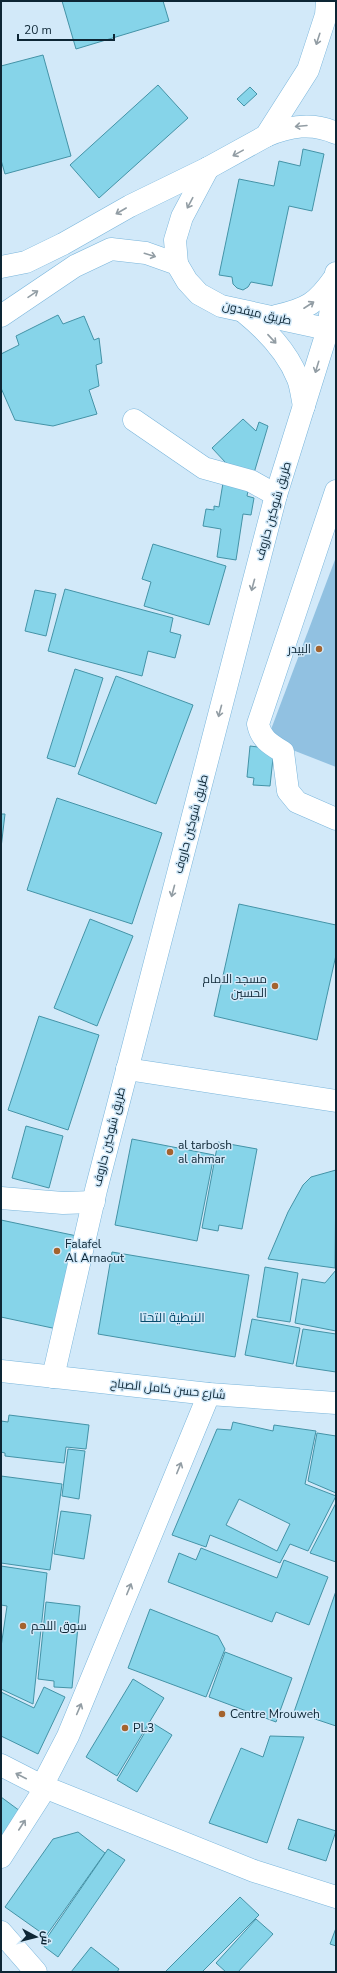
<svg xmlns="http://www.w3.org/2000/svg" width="337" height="1973" viewBox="0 0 337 1973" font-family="'Nunito Sans',Cairo,sans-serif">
  <rect width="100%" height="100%" fill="#d2e9f9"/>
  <!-- pitch -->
  <path fill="#91c1e1" d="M336,557V767L267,740Z"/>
  <!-- building -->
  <g fill="#86d4e9" stroke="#4493a7" fill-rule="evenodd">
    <path d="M62,1H163L169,21L76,49Z"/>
    <path d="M43,55L71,156L5,174L1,160V66Z"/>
    <path d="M158,85L188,118L99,198L70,165Z"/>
    <path d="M250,87L257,94L244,106L237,99Z"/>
    <path d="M303,149L324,154L312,211L289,206L272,286L251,282L248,287L243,290L237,288L233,284L232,277L219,275L239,179L274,186L279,161L300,166Z"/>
    <path d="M58,315L63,324L84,316L94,340L99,338L102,363L96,365L99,386L89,390L97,414L53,426L15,420L1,388V354L19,345L16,336Z"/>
    <path d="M243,419L256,431L259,422L268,426L254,473L226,463L212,448Z"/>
    <path d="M224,477L250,481L247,496L254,498L251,515L243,514L236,560L217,557L221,529L203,526L206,509L214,510V506L219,507Z"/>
    <path d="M153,544L226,566L209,625L144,606L151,582L142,579Z"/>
    <path d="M65,589L173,618L170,632L181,635L175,658L148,651L142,676L48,651Z"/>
    <path d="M35,590L56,594L46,636L25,631Z"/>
    <path d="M75,669L103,678L75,767L47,758Z"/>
    <path d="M116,676L193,705L156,804L78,774Z"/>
    <path d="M250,746L274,749L270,786L253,785L254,778L247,777Z"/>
    <path d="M57,798L162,833L132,924L27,890Z"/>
    <path d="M1,814H5L1,848Z"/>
    <path d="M239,904L336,925V955L317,1040L214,1016Z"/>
    <path d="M90,919L133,936L97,1026L54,1008Z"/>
    <path d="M39,1016L99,1035L68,1130L8,1110Z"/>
    <path d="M26,1126L63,1136L49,1188L12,1178Z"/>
    <path d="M132,1139L214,1155L197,1241L115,1225Z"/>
    <path d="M218,1142L257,1149L242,1229L219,1225L218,1231L202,1228Z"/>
    <path d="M336,1170L335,1268L268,1259L288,1212L303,1185L311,1177Z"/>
    <path d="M1,1220L77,1236L57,1329L1,1317Z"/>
    <path d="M112,1252L249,1275L235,1357L98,1334Z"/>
    <path d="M265,1267L298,1273L290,1322L257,1317Z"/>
    <path d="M336,1270V1331L295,1323L302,1279L325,1283Z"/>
    <path d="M252,1319L300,1328L293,1364L245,1355Z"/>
    <path d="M303,1329L336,1334V1372L296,1366Z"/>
    <path d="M9,1415L89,1425L86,1449L66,1447L64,1463L5,1456V1453L1,1452V1421L8,1422Z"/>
    <path d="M233,1422L273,1431L274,1425L316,1431L305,1484L336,1496L308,1551L290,1544L280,1563L210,1535L206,1547L172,1535L217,1429L231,1430ZM239,1499L290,1524L277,1551L226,1525Z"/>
    <path d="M317,1433L336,1436V1493L308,1481Z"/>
    <path d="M68,1449L85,1451L79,1499L62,1496Z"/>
    <path d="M1,1476L62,1484L50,1570L1,1563Z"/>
    <path d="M336,1503V1562L310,1553Z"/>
    <path d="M61,1511L91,1515L84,1559L54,1554Z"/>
    <path d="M201,1548L277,1578L284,1560L328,1577L309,1625L276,1612L272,1622L168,1582L179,1553L196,1560Z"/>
    <path d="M1,1566L47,1573L33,1704L1,1689V1647L7,1606L1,1605Z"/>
    <path d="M336,1591V1726L294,1712Z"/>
    <path d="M46,1602L80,1606L72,1688L54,1687V1681L38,1679Z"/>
    <path d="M150,1609L218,1636L225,1649L206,1697L128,1668Z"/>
    <path d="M225,1652L292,1678L276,1722L209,1697Z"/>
    <path d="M133,1679L164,1698L117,1776L86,1757Z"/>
    <path d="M44,1687L65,1697L38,1754L1,1736V1692L34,1708Z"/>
    <path d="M151,1722L172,1735L137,1792L117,1780Z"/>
    <path d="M270,1736L304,1737L267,1843L209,1823L241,1748L263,1757Z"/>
    <path d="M1,1797L20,1811L1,1839Z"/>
    <path d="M298,1819L336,1831L326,1861L288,1849Z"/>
    <path d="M78,1832L105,1853L46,1936L5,1907L53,1839Z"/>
    <path d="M108,1849L125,1860L58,1957L42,1945Z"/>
    <path d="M240,1897L259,1915L202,1972H165Z"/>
    <path d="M256,1919L273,1934L238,1972H226L216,1963Z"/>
    <path d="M336,1928V1946L330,1944Z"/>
    <path d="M91,1947L119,1969L117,1972H71Z"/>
  </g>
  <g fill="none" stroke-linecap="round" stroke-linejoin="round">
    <defs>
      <g id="minor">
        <path d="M134,420L204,468L251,481L276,495"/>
        <path d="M336,491L258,724C261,739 270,744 283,752L288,791L297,802L336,819"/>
        <path d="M127,1069L336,1101"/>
        <path d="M1,1198L63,1203L94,1202"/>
        <path d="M1,1765L42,1786L254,1871L336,1897"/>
        <path d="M1,1857L42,1793V1786L68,1736L209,1394"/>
        <path d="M1,1932L36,1972"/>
      </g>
      <g id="major">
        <path d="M266,136C289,126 312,122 336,133"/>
        <path d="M177,264L175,240L182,217L208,168"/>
        <path d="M1,267L26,262L63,244L130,206L208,168L266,136L308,70L326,15L327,1"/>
        <path d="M244,312C266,330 287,351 298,379C301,387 302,397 304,406"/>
        <path d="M1,316L75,266L111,249L146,253L177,264L187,281L199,294L221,306L336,331"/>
        <path d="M276,316C307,309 316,304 335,277"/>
        <path d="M1,1371L209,1394L336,1403"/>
        <path d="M53,1377L96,1190L276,495L328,329L336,273"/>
      </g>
    </defs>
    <!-- minor casing -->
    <use href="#minor" stroke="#79b5db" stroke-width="23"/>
    <!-- major casing -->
    <use href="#major" stroke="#79b5db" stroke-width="23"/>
    <!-- minor -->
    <use href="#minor" stroke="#fff" stroke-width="22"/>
    <!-- major -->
    <use href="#major" stroke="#fff" stroke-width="22"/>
  </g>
  <!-- one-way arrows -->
  <defs><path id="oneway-shaft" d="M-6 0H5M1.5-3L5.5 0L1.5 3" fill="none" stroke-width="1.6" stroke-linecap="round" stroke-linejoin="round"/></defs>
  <g stroke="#929da4">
    <use href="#oneway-shaft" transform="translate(318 39) rotate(108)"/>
    <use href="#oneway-shaft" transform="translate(301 126) rotate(175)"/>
    <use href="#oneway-shaft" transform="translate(238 153) rotate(151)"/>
    <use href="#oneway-shaft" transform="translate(190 203) rotate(118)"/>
    <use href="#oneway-shaft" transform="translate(121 211) rotate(150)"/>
    <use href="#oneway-shaft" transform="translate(150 255) rotate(17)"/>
    <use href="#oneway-shaft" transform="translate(33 294) rotate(-34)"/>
    <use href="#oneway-shaft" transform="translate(309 305) rotate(-33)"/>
    <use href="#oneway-shaft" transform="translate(272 339) rotate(47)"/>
    <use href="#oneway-shaft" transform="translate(317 367) rotate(107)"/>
    <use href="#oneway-shaft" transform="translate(253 585) rotate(105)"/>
    <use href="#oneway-shaft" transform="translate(220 711) rotate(105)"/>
    <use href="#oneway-shaft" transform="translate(173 891) rotate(105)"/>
    <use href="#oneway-shaft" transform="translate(179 1468) rotate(-68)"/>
    <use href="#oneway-shaft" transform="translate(129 1589) rotate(-68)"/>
    <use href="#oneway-shaft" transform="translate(79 1709) rotate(-67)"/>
    <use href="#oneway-shaft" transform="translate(21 1776) rotate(-153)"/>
    <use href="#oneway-shaft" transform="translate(22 1825) rotate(-57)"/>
  </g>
  <!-- markers -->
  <g fill="#a4632e" stroke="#d2e9f9" stroke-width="1.5">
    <circle cx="319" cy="649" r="4"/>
    <circle cx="275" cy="986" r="4"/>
    <circle cx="170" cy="1152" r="4"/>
    <circle cx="57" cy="1251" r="4"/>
    <circle cx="23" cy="1626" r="4"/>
    <circle cx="222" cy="1714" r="4"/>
    <circle cx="125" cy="1728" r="4"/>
  </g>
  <g text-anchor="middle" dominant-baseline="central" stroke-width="3" stroke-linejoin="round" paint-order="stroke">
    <!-- street labels -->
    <g font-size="12" fill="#0d2635" stroke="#d2e9f9">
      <text transform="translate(257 313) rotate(13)">طريق ميفدون</text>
      <text transform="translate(273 511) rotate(-74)">طريق شوكين حاروف</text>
      <text transform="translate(191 824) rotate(-75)">طريق شوكين حاروف</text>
      <text transform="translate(109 1137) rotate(-76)">طريق شوكين حاروف</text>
      <text transform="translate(168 1389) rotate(6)">شارع حسن كامل الصباح</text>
    </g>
    <!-- poi labels -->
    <g font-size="12" fill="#0d2635" stroke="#d2e9f9" text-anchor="start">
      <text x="311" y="649" text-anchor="end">البيدر</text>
      <text x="267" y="979" text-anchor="end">مسجد الامام<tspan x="267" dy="14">الحسين</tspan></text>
      <text x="178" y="1145">al tarbosh<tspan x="178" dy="14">al ahmar</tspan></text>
      <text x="65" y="1244">Falafel<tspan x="65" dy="14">Al Arnaout</tspan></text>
      <text x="31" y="1626">سوق اللحم</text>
      <text x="230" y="1714">Centre Mrouweh</text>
      <text x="133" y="1728">PL3</text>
    </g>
    <!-- neighbourhood labels -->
    <g font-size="13" fill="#084c6d" stroke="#d2e9f9">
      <text x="172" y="1318">النبطية التحتا</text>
    </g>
  </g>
  <!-- border -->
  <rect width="337" height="1973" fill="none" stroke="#0d2635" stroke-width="4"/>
  <!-- north arrow -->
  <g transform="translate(36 1937) rotate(97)" stroke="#d2e9f9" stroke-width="3" paint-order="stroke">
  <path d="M0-3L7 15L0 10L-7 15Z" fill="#0d2635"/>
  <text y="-6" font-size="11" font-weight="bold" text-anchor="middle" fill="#0d2635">ش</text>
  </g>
  <!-- scale -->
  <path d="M18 34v6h96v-6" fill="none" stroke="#0d2635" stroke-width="2"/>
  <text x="24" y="34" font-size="12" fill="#0d2635" stroke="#d2e9f9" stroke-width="3" paint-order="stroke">20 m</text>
</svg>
